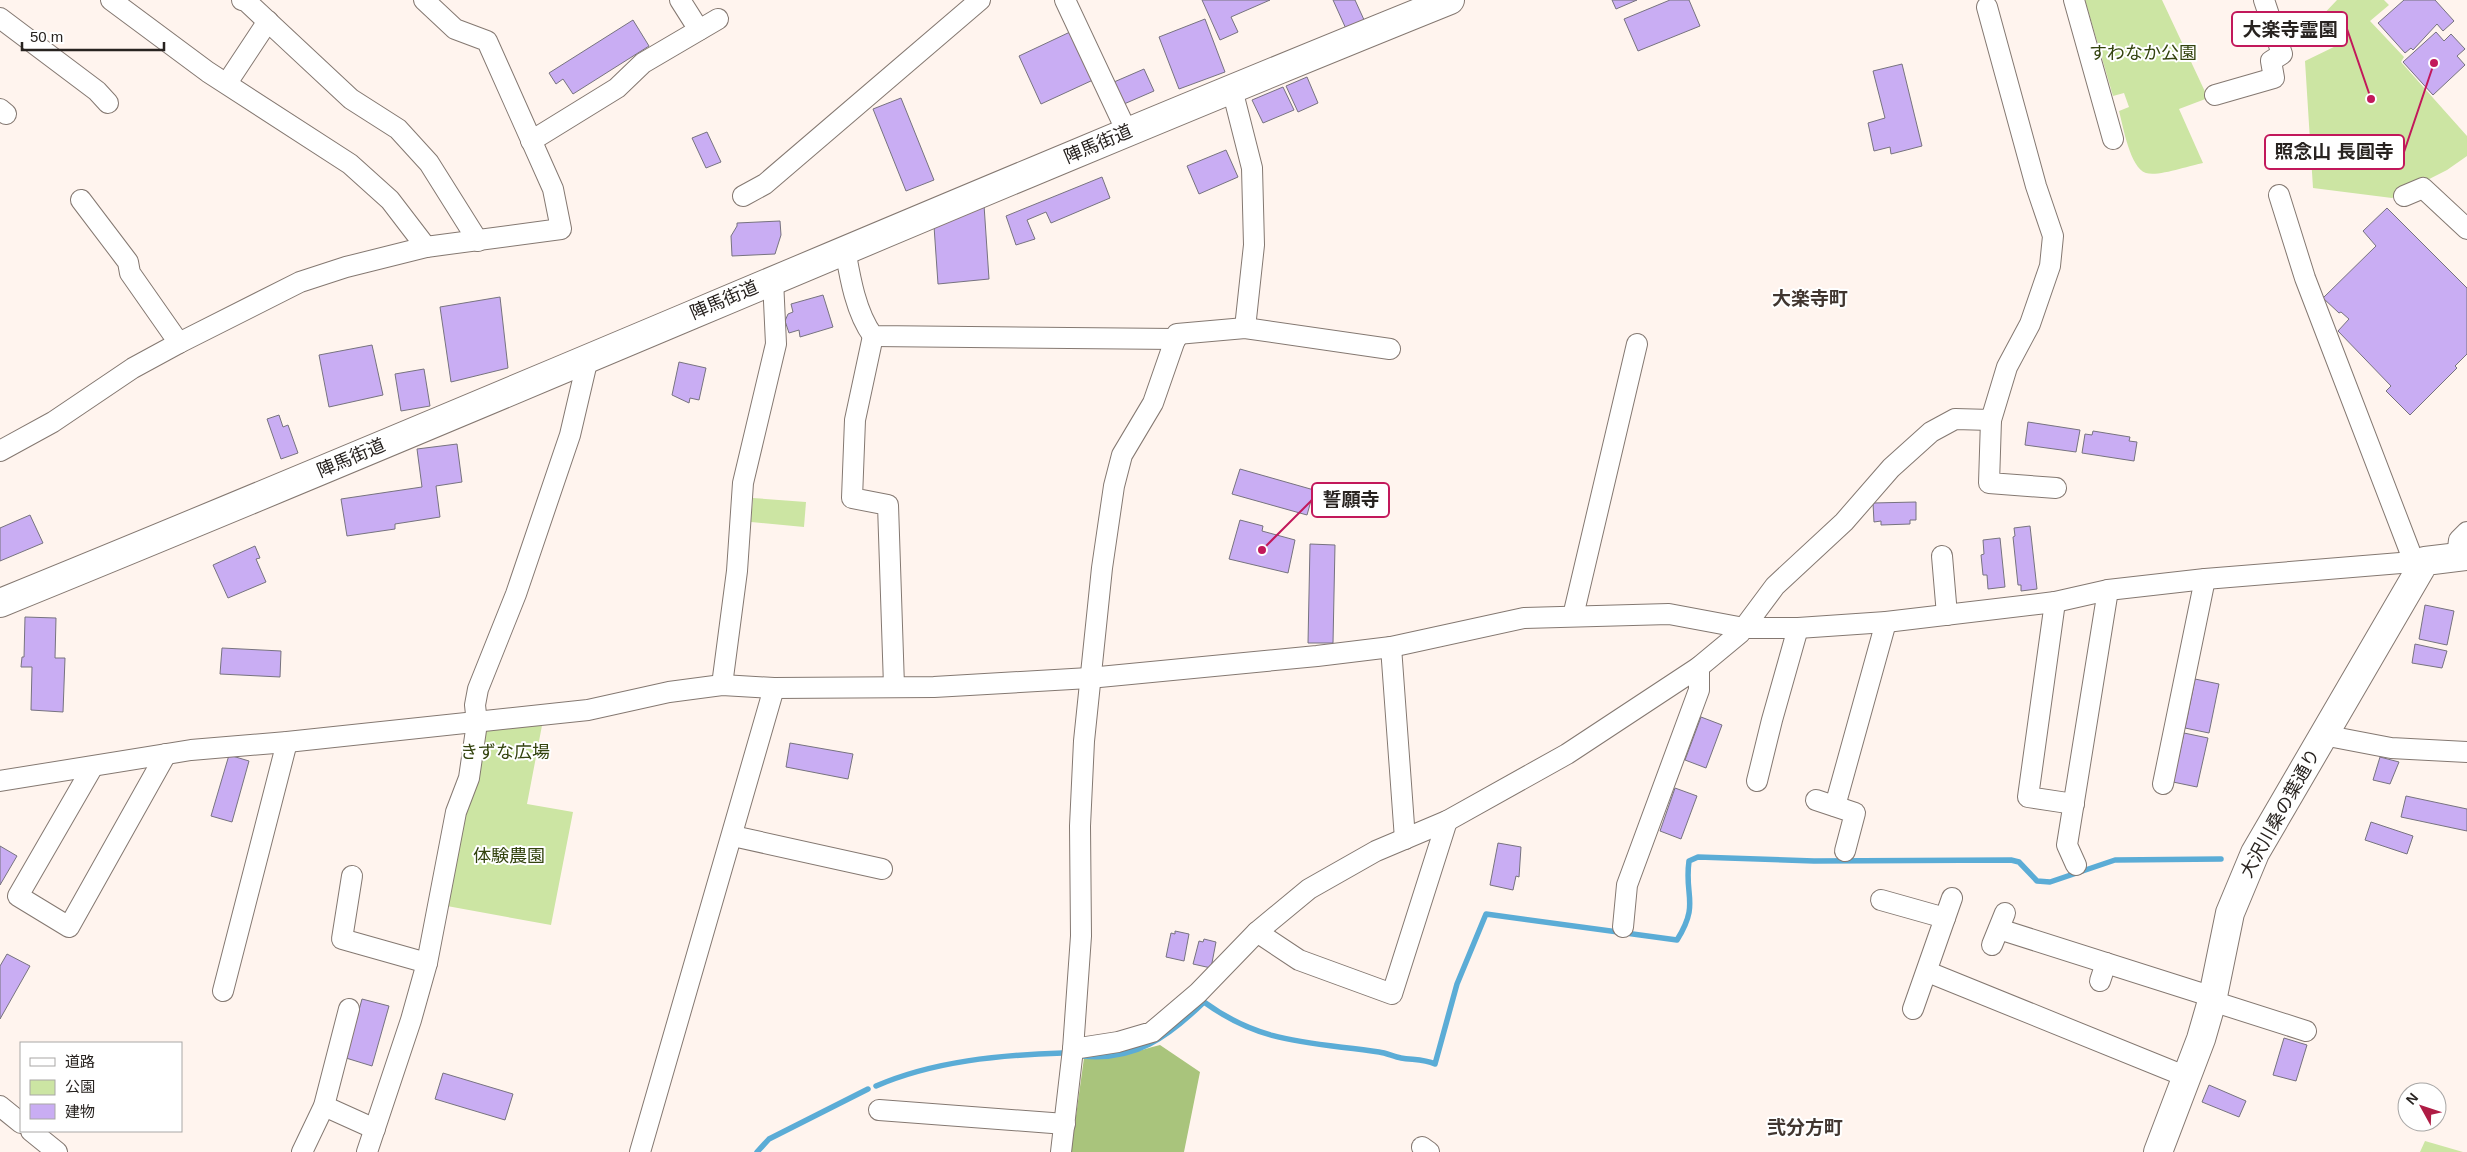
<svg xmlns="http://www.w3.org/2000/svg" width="2467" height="1152" viewBox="0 0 2467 1152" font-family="Helvetica,'Noto Sans JP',sans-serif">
  <rect width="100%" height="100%" fill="#fff4ee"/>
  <!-- green -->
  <g fill="#cce5a3">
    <path d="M2085,0H2162L2208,98L2179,109L2203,163C2191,165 2158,177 2146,173C2130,168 2123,126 2119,111L2129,107L2124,93L2113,96Z"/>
    <path d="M2337,0H2384L2389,5L2370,21L2404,57L2401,62L2467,136V156L2447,170L2392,198L2313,188L2305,61L2340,44L2319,19Z"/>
    <path d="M753,498L806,502L804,527L751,522Z"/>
    <path d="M544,715L527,804L573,812L551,925L447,906L477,723Z"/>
    <path d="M2425,1141L2463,1152H2420Z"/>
  </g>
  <!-- forest -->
  <path fill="#a9c47c" d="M1160,1045L1200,1072L1184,1152H1071L1084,1058C1111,1060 1134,1052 1160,1045Z"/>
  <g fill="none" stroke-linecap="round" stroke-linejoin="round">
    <!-- stream -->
    <g stroke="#5bacd6" stroke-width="5.5">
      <path d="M1083,1056C1135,1061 1168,1037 1204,1002C1263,1045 1311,1042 1379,1052C1387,1053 1394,1057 1401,1058C1413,1060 1424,1059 1435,1064L1457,984L1486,914L1677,940C1700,903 1684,897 1689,861L1698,857L1814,861L2011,860L2019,862L2037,881L2050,882L2115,860L2221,859"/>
      <path d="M876,1086C934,1061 1000,1055 1063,1053"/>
      <path d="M757,1152L769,1139L868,1089"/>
    </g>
  </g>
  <!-- building -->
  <g fill="#c9adf3" stroke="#77737f">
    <path d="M1202,0H1270L1231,17L1238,32L1220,40Z"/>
    <path d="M1333,0H1355L1365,22L1347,31Z"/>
    <path d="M1612,0H1637L1616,9Z"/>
    <path d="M1670,0H1689L1700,26L1638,51L1624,19Z"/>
    <path d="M2404,0H2435L2454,21L2443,31L2437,24L2413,50L2411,48L2405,53L2378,23Z"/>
    <path d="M1205,19L1225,72L1179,89L1159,37Z"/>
    <path d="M633,20L649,46L573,94L563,79L556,84L549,73Z"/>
    <path d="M1070,32L1093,80L1041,104L1019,56Z"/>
    <path d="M2436,32L2444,41L2451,34L2465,49L2457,56L2465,65L2433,95L2403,62Z"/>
    <path d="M1902,64L1922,146L1891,154L1890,147L1874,151L1868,123L1885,118L1873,71Z"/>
    <path d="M1144,69L1154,91L1124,104L1114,82Z"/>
    <path d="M1307,77L1318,103L1298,112L1286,86Z"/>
    <path d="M1283,87L1294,110L1263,123L1252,100Z"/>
    <path d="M901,98L934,180L906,191L873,109Z"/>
    <path d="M707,132L721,162L706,168L692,138Z"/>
    <path d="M1226,150L1238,177L1199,194L1187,166Z"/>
    <path d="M1102,177L1110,198L1051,223L1046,212L1027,220L1035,239L1016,245L1006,216Z"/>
    <path d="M984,205L989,279L938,284L934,226Z"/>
    <path d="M2387,208L2467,288V354L2455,366L2457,368L2410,415L2386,391L2391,386L2338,331L2349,319L2341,312L2339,313L2323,298L2376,246L2363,231Z"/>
    <path d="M780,221L781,235L775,254L732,256L731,236L737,226V223Z"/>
    <path d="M823,295L833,327L800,337L799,330L789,333L785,321L788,314L793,312L791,304Z"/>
    <path d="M500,297L508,368L451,382L440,307Z"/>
    <path d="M372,345L383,395L329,407L319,355Z"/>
    <path d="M679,362L706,368L699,400L690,398L689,403L672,395Z"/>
    <path d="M424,369L430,406L401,411L395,374Z"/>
    <path d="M279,415L283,427L288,425L298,453L281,459L267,419Z"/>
    <path d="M2028,422L2080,430L2076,452L2025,445Z"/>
    <path d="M2093,431L2130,437L2129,441L2137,442L2134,461L2082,453L2085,434L2092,435Z"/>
    <path d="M457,444L462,482L436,486L440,517L395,524V529L347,536L341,499L422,487L417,449Z"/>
    <path d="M1240,469L1314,490L1307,515L1232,494Z"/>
    <path d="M1916,502V520H1910V524L1881,525V521L1874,522L1873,503Z"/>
    <path d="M30,515L43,543L0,561V528Z"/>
    <path d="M1240,520L1263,526L1262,531L1295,540L1288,573L1229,559Z"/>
    <path d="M2030,526L2037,589L2021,591V585H2018L2013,537L2015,536L2014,528Z"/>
    <path d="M2000,538L2005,587L1988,589L1987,575H1983L1981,555L1984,554L1983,540Z"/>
    <path d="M1310,544L1335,545L1333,643H1308Z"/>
    <path d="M255,546L260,558L256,559L266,582L228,598L213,565Z"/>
    <path d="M2425,605L2454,611L2447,645L2419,639Z"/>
    <path d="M25,617L56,618L55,658H65L63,712L31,710L32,667H21L22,657H24Z"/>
    <path d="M2415,644L2447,651L2442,668L2412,663Z"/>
    <path d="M222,648L281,651L280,677L220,674Z"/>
    <path d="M2195,679L2219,684L2209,733L2185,728Z"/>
    <path d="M1701,717L1722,725L1706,768L1685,760Z"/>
    <path d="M2184,733L2208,738L2197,787L2173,782Z"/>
    <path d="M790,743L853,754L848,779L786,767Z"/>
    <path d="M229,755L249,761L232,822L211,816Z"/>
    <path d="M2380,757L2399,762L2390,784L2373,780Z"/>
    <path d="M1675,788L1697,796L1681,839L1660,831Z"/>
    <path d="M2406,796L2467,809V831L2401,817Z"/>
    <path d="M2371,822L2413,836L2407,854L2365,840Z"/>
    <path d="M1498,843L1521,847L1519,877L1516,876L1513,890L1490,885Z"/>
    <path d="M0,846L17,856L0,885Z"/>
    <path d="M1175,931L1189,934L1184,961L1166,957L1171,933L1175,934Z"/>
    <path d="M1204,939L1216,942L1211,968L1193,964L1199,941L1203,942Z"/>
    <path d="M7,954L30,966L0,1019V966Z"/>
    <path d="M362,999L389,1006L372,1066L346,1058Z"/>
    <path d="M2284,1038L2307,1045L2296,1081L2273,1075Z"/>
    <path d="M443,1073L513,1094L505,1120L435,1099Z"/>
    <path d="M2209,1085L2246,1101L2239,1117L2202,1102Z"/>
  </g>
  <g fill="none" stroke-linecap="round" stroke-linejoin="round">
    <defs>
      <g id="street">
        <path d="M111,0L208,72L350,164L390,200L426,247"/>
        <path d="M242,0L246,1L351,99L398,129L429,163L478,241"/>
        <path d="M680,0L699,30"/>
        <path d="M1065,0L1127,132"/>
        <path d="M2074,0L2113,139"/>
        <path d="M0,18L97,91L108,103"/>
        <path d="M227,83L268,21"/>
        <path d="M1232,89L1252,168L1254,245L1245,328"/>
        <path d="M2215,95L2274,78L2271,61L2282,54L2264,0"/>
        <path d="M0,109L6,114"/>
        <path d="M531,141L617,88L643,63L718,19"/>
        <path d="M2279,195L2305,278L2414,562"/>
        <path d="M743,196L765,184L980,0"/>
        <path d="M2404,196L2423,188L2467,229"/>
        <path d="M81,200L128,262L130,273L179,343"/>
        <path d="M845,249C850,278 856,313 873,336L1176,339"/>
        <path d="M873,336L855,420L852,498L888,505L894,686"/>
        <path d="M1991,420L1989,483L2056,488"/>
        <path d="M0,451L53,422L133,368L179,343L300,282L346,267L426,247L561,229L553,189L487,41L455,29L424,0"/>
        <path d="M1942,556L1947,615"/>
        <path d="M2457,557L2459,540L2467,532"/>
        <path d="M2055,602L2028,797L2074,804"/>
        <path d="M1573,616L1637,344"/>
        <path d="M1391,647L1405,839"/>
        <path d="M722,685L737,571L743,483L776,344L773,280"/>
        <path d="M2323,735L2391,748L2467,752"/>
        <path d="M92,768L18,896L69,927L166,754"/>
        <path d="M0,781L191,750L287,742L588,710L669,692L722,685L774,688L934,687L1089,678L1317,656L1391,647L1524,618L1669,614L1744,628H1798L1886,622L2055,602L2108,590L2205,579L2425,561"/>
        <path d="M1757,781L1772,720L1798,628"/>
        <path d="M2163,784L2205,579"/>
        <path d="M1816,800L1855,813L1845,851"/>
        <path d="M1835,806L1886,622"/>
        <path d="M733,836L882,869"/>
        <path d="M2076,865L2067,845L2108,590"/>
        <path d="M352,876L342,939L427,963"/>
        <path d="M1881,900L1945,918"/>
        <path d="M1623,927L1627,885L1699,690V667"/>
        <path d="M1999,929L2213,997"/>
        <path d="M1257,932L1299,960L1392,994L1447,821"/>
        <path d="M1992,945L2005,913"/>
        <path d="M1928,972L2187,1077"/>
        <path d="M2100,981L2106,963"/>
        <path d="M223,991L287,742"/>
        <path d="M2212,1001L2306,1031"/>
        <path d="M1913,1009L1952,898"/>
        <path d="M1073,1049L1118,1042L1152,1032L1198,993L1257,932L1309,889L1376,851L1447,821L1567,754L1699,667L1740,633L1775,586L1844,522L1891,468L1931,432L1955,419L1991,420L2007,367L2030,324L2050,266L2053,236L2036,186L1987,7"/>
        <path d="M0,1106L21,1123"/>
        <path d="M324,1106L375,1129"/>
        <path d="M879,1110L1065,1124"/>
        <path d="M31,1131L57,1152"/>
        <path d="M1422,1147L1429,1152"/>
        <path d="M302,1152L324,1106L349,1009"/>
        <path d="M367,1152L411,1020L427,963L456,812L469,778L477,723L475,705L478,689L516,594L570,435L588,358"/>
        <path d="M640,1152L774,688"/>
        <path d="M1061,1152L1073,1049L1081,936L1080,826L1084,741L1102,568L1114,486L1122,455L1153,403L1177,334L1245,328L1390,349"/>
      </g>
      <g id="secondary">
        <path d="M0,603C485,406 964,196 1450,0"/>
        <path d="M2158,1152L2201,1039L2212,1001L2230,913L2255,853L2425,561L2467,556"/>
      </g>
    </defs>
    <!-- street casing -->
    <use href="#street" stroke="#847871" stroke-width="22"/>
    <!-- secondary casing -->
    <use href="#secondary" stroke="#847871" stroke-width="30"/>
    <!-- street -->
    <use href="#street" stroke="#fff" stroke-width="20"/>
    <!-- secondary -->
    <use href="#secondary" stroke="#fff" stroke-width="28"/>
  </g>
  <g text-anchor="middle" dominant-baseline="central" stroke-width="4" stroke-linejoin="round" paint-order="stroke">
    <!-- park labels -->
    <g font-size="18" fill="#33430e" stroke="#fff">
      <text x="2143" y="53">すわなか公園</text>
      <text x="505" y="752">きずな広場</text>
      <text x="509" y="856">体験農園</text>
    </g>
    <!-- street labels -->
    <g font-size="18" fill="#282320" stroke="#fff">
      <text transform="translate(1098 144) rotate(-23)">陣馬街道</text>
      <text transform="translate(724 300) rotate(-23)">陣馬街道</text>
      <text transform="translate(351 458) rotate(-23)">陣馬街道</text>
      <text transform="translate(2280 813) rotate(-61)">大沢川桑の葉通り</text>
    </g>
    <!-- neighbourhood labels -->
    <g font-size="19" font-weight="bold" fill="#413630" stroke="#fff">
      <text x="1810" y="298">大楽寺町</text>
      <text x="1805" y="1127">弐分方町</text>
    </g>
  </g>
  <!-- callouts -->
  <path fill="none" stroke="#c2185b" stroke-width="2" d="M2371 99L2347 29M2434 63L2404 152M1262 550L1312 500"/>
  <g fill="#c2185b" stroke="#fff" stroke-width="2">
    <circle cx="2371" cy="99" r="5"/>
    <circle cx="2434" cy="63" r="5"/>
    <circle cx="1262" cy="550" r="5"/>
  </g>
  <g fill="#fff" stroke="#c2185b" stroke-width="2">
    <rect x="2232" y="12" width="115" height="34" rx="5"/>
    <rect x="2265" y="135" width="139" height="34" rx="5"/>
    <rect x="1312" y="483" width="77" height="34" rx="5"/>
  </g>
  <g font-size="19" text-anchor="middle" font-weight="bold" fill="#282320">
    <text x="2290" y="36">大楽寺霊園</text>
    <text x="2334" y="158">照念山 長圓寺</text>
    <text x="1351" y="506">誓願寺</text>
  </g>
  <!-- legend -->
  <rect x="20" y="1042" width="162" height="90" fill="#ffffff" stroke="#a9a7a6"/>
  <rect x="30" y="1058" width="25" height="8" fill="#ffffff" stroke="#a9a7a6"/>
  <text x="65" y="1067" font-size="15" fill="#282320">道路</text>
  <rect x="30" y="1080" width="25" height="15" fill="#cce5a3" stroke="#a9a7a6"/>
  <text x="65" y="1092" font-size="15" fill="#282320">公園</text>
  <rect x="30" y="1104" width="25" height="15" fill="#c9adf3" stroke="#a9a7a6"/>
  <text x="65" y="1117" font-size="15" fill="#282320">建物</text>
  <!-- north arrow -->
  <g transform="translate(2422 1107) rotate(310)"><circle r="24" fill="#ffffff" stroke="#a9a7a6"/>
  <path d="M0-4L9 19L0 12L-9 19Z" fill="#af1c45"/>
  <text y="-8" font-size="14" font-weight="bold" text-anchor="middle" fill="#282320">N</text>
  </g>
  <!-- scale -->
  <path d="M22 42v8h142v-8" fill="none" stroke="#282320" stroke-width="2.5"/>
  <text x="30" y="42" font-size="15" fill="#282320" stroke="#ffffff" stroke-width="4" paint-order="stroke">50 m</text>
</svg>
